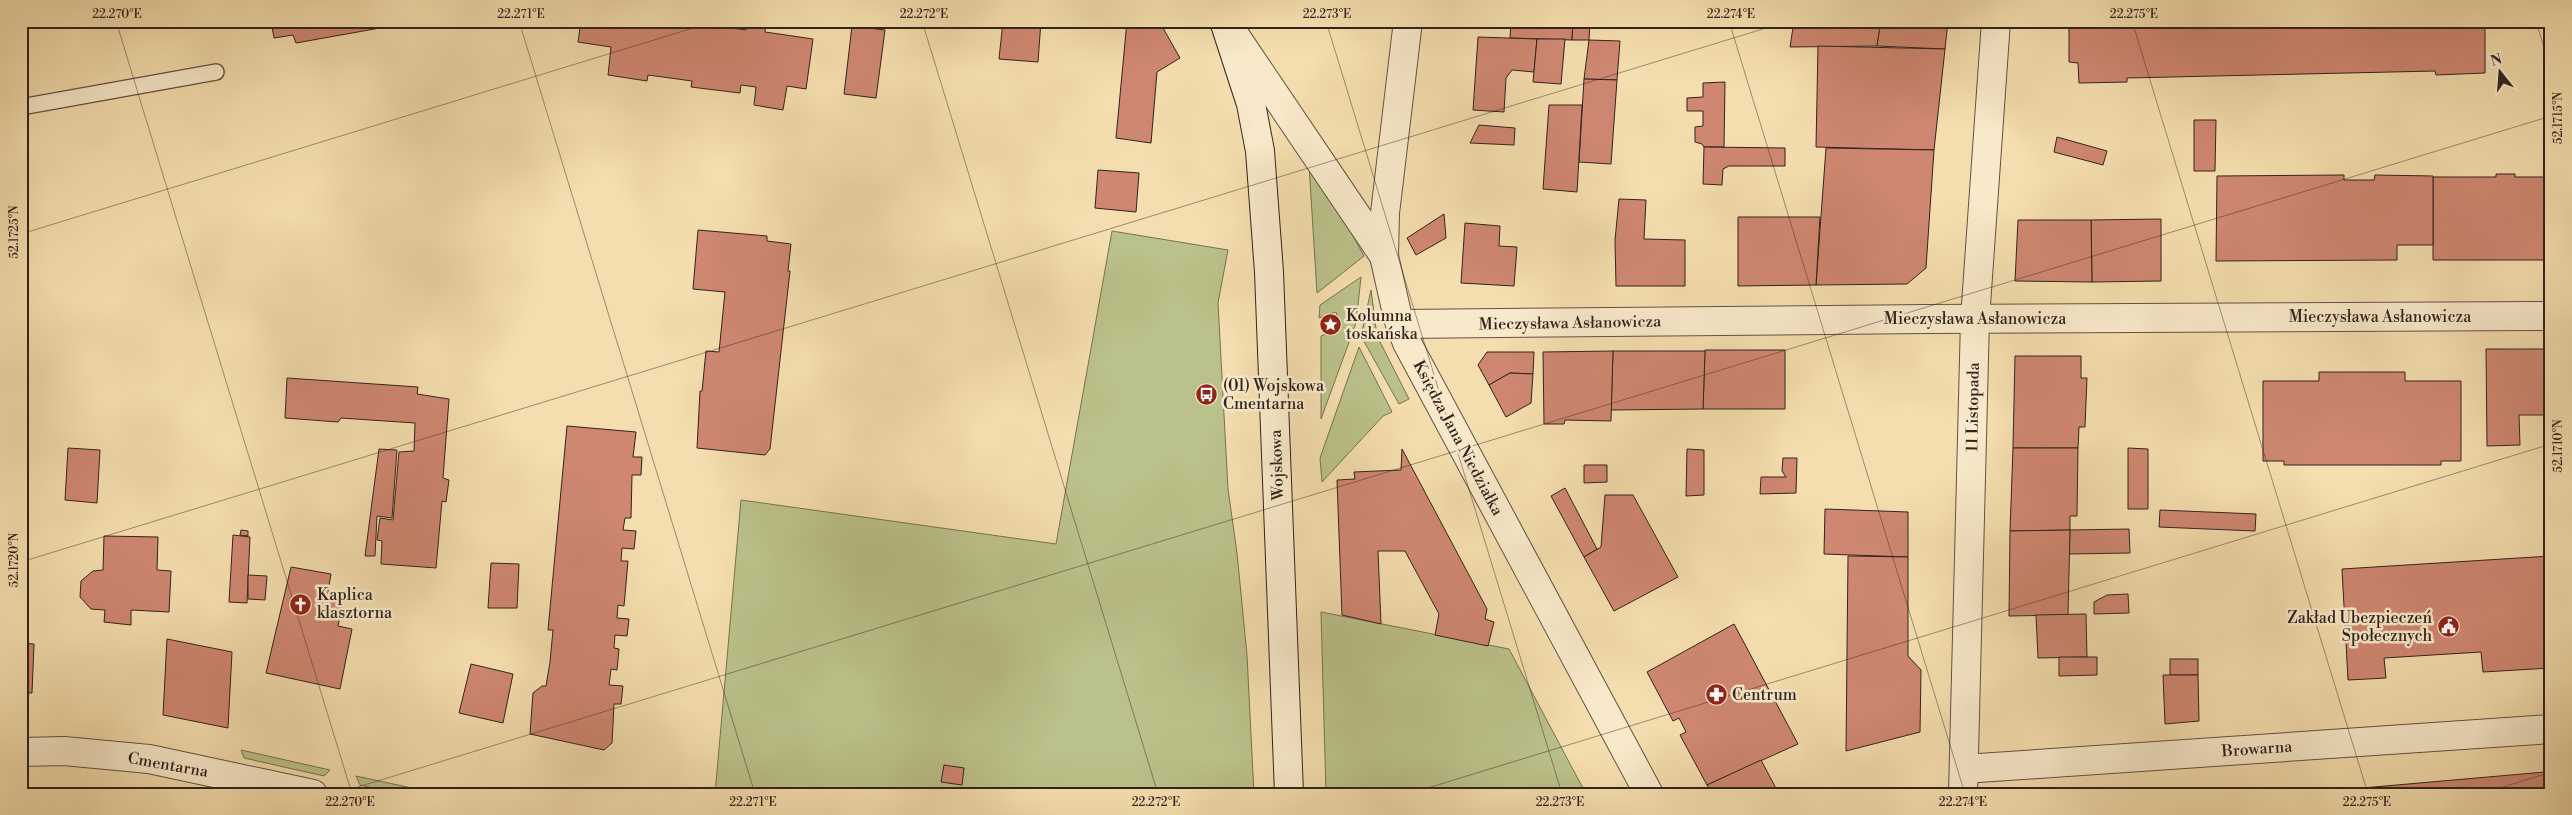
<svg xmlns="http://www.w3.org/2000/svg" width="2572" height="815" viewBox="0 0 2572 815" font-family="'Libre Bodoni',serif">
  <rect width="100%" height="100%" fill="#f4ddae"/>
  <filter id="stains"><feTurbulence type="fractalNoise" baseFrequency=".004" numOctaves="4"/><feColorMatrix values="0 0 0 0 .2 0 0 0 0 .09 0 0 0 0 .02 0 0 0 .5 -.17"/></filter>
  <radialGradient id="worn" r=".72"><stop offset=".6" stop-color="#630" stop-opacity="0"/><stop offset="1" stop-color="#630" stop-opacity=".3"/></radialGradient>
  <!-- green -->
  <g fill="#bbc18a" stroke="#767254">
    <path d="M1309,165L1339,210L1364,256L1317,293Z"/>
    <path d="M1112,231L1228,250L1218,303L1228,489L1237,553L1247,655L1254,794H715L741,500L1056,544Z"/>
    <path d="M1361,277L1356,323L1321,419V336L1341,328L1336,312L1319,318L1320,305Z"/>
    <path d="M1371,290L1377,336L1409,399L1399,404L1361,336Z"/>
    <path d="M1359,347L1392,412L1383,416L1322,482L1320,458Z"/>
    <path d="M1321,612L1509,649L1586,794H1326Z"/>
    <path d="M241,750L330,770L324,776L244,758Z"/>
    <path d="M356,776L435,793L401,794L360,785Z"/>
  </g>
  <!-- building -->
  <g fill="#cf8771" stroke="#31231d">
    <path d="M271,21H419L296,43L293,35L274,38Z"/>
    <path d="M581,21H684L746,30L748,21L766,22L765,32L813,39L806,89L787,86L783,110L754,105L756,87L741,85L740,93L691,87L692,81L648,75L647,81L608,75L611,47L578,42Z"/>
    <path d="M1003,21H1041L1038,62L999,59Z"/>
    <path d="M1127,21H1159L1180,58L1157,72L1151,143L1116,138Z"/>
    <path d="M1511,21H1573L1572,40L1510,38Z"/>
    <path d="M1573,21H1590L1589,40H1572Z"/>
    <path d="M1794,21H1881L1877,46L1790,47Z"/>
    <path d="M1881,21H1948L1945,49L1877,46Z"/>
    <path d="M2069,21H2485V73L2436,75L2435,71L2127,78V82L2079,83L2078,63L2069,62Z"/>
    <path d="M852,26L885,30L876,98L844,94Z"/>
    <path d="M1478,37L1537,39L1534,72L1512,70L1506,78L1504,112L1473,110Z"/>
    <path d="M1537,39H1565L1561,84L1533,82Z"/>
    <path d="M1589,40L1620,41L1617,80L1584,79Z"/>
    <path d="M1818,46L1945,49L1934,150L1816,147Z"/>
    <path d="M1584,79L1617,80L1611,164L1579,162Z"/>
    <path d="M1725,82L1724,147H1704L1702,144L1695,142V127L1703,126V111H1687V98L1703,97V83Z"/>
    <path d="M1549,105H1582L1577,192L1543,189Z"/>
    <path d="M2194,120H2216L2215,171H2194Z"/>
    <path d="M1479,125L1515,128L1514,145L1470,143Z"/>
    <path d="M2057,137L2107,151L2103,165L2054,152Z"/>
    <path d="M1704,147L1785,148V166H1729L1723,169L1722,185L1703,184Z"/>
    <path d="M1826,148L1934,150L1926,268L1907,284L1816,285Z"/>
    <path d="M1098,170L1139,173L1136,212L1095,208Z"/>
    <path d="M2496,174H2515V177H2551V260H2433V177H2496Z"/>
    <path d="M2344,175V180H2374L2375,175L2433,176V245H2397V260L2216,261L2217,176Z"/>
    <path d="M1619,199L1646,200L1644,239L1685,240V286H1616L1615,240Z"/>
    <path d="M1444,214L1446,238L1416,255L1407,238Z"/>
    <path d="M1738,217H1820L1816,285L1738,286Z"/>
    <path d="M2161,219V281L2092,282L2091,220Z"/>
    <path d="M2018,220H2091L2092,282L2015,281Z"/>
    <path d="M1465,223L1500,226L1499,246L1517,247L1514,286L1461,283Z"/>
    <path d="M698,230L767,236V241L791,244L788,271H790L770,449L765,455L697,448L700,391H702L706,351L719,352L725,292L693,289Z"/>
    <path d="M2486,349H2551V415H2519L2520,445L2487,446Z"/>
    <path d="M1705,350H1785V409H1703Z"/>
    <path d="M1613,351H1705L1703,409L1611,410Z"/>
    <path d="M1613,351L1611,421L1565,420L1564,424H1544L1543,352Z"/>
    <path d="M1487,352H1534L1533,374L1510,373L1489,385L1478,365Z"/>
    <path d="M2015,356H2081V378H2087L2085,427H2079L2078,448H2013Z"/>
    <path d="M2319,372H2405V381H2461V461H2441V465H2284V461H2263V381H2319Z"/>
    <path d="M1510,373L1533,374L1531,403L1506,417L1489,385Z"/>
    <path d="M287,378L418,387L417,394L449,399L443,478L449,480L446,502L442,501L436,568L381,564L382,541L377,540L380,518L393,520L399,452L414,451L415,423L341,418L338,422L285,418Z"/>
    <path d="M567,426L636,432L633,457H642L641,475H632L631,518H625L623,530L636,531L634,549L622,548L621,561H628L624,606L618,605L617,618L629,619L627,636L615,635L614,648L619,649L617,670L611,669L609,685L623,686L621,704H614L612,743L604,750L530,734L533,693L542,686H546L550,662L553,630H548Z"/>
    <path d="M68,448L100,450L97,503L65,500Z"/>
    <path d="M2013,448H2078L2077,516H2070V530L2010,531Z"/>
    <path d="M2128,448L2148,449V509H2128Z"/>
    <path d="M379,449L397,450L392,518L377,516L375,556H365Z"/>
    <path d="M1402,449L1487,609L1485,619L1494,622L1488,646L1435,635L1439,614L1405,551H1378L1381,624L1342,615L1337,480L1355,479L1354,472L1401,470Z"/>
    <path d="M1687,449L1704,450V495L1686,496Z"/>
    <path d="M1783,458H1797L1796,493L1760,494L1761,477H1786L1782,471Z"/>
    <path d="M1584,465H1607V482L1584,483Z"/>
    <path d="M1565,488L1597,549L1584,557L1551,496Z"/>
    <path d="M1605,495H1633L1678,577L1614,611L1584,557L1601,547Z"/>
    <path d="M1825,509L1908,512V557L1824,554Z"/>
    <path d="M2160,510L2256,514L2255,531L2159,527Z"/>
    <path d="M2129,529L2130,553L2069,554L2070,530Z"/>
    <path d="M241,530L248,531V536L240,535Z"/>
    <path d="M2070,530L2068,615L2009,616L2010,531Z"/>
    <path d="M233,535L250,537L247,603L229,602Z"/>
    <path d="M104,536L158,537L157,570L171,571L169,612L131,610V625L104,622L105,610L91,609L80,597L81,581L93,571L103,570Z"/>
    <path d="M1848,556L1908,557V656L1921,670L1920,732L1846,751Z"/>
    <path d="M2551,556V668L2483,672L2481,652L2384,658L2386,678L2348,680L2342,569Z"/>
    <path d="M491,563L519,564L517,608H488Z"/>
    <path d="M291,567L331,574L328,591L345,595L338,626L352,629L340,689L266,673Z"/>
    <path d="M248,575L267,576L265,600L248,599Z"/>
    <path d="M2128,594L2129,613L2094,614V602L2107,595Z"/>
    <path d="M2086,614L2087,657L2038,658L2036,615Z"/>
    <path d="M1734,624L1798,744L1707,785L1680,735L1686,732L1679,718L1673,721L1647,672Z"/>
    <path d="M167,639L232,652L228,728L163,715Z"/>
    <path d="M21,643L34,644L32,693H21Z"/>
    <path d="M2059,657H2097V675L2059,676Z"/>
    <rect x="2170" y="659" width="28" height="16"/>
    <path d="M471,664L513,674L503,723L459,713Z"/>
    <path d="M2163,675H2198L2199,721L2165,724Z"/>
    <path d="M1761,760L1779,794H1712L1707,785Z"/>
    <path d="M944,765L964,768L962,785L941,782Z"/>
    <path d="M2545,768H2548L2551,794H2547Z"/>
    <path d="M2545,772L2547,794H2351V789Z"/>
  </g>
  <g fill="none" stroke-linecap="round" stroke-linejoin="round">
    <defs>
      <path id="lane" d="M21,107L216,72"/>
      <g id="street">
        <path d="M1408,21L1385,213L1384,256L1398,318L1407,343L1649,794"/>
        <path d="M1230,28L1384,256"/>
        <path d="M1400,324L1927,319L2551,316"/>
        <path d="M21,752L64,751L149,759L313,794"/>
        <path d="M1964,769L2551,729"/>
        <path d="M1963,794L1975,319L1996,21"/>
      </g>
      <path id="secondary" d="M1224,21L1251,104L1260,151L1269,272L1289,794"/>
    </defs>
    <!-- lane casing -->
    <use href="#lane" stroke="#625241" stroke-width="18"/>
    <!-- street casing -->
    <use href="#street" stroke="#625241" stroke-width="30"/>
    <!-- secondary casing -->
    <use href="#secondary" stroke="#31231d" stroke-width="30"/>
    <!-- lane -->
    <use href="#lane" stroke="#f8e9ca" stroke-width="15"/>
    <!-- street -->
    <use href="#street" stroke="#f8e9ca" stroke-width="28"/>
    <!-- secondary -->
    <use href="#secondary" stroke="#f8e9ca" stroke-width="28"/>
  </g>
  <!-- ticks -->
  <path fill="none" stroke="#31231d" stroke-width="1" stroke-opacity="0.45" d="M116,21L352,794M519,21L755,794M922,21L1158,794M1326,21L1562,794M1729,21L1965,794M2132,21L2368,794M2536,21L2551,71M21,234L716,21M21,562L1789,21M335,794L2551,116M1408,794L2551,444M2481,794L2551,772"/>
  <!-- icons -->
  <defs>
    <symbol id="sight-disc" viewBox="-11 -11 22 22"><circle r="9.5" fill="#8f2418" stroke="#f8e9ca"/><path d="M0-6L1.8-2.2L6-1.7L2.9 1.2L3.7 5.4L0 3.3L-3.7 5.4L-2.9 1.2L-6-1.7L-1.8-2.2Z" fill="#fff"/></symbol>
    <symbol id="bus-disc" viewBox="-11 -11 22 22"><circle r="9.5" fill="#8f2418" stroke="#f8e9ca"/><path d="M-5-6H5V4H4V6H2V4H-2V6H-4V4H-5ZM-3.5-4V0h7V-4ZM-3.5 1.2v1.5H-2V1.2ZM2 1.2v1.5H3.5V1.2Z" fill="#fff"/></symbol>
    <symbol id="church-disc" viewBox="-11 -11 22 22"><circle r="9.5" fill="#8f2418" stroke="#f8e9ca"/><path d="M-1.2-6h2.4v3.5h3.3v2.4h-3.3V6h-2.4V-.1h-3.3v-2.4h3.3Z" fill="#fff"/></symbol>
    <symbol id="civic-disc" viewBox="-11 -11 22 22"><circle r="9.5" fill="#8f2418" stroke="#f8e9ca"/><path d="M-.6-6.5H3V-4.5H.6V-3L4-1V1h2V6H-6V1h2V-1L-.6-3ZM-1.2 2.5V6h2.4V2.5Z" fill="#fff"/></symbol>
    <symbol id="pharmacy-disc" viewBox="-11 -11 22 22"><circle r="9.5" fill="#8f2418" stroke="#f8e9ca"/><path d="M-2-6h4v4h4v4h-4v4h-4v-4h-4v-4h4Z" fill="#fff"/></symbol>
  </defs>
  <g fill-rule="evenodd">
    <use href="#sight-disc" x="1318" y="312" width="25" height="25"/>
    <use href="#bus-disc" x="1194" y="382" width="25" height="25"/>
    <use href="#church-disc" x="288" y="592" width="25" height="25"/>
    <use href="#civic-disc" x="2436" y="614" width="25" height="25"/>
    <use href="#pharmacy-disc" x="1704" y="682" width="25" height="25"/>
  </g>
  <g text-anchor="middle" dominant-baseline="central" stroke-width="5" stroke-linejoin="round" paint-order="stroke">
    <!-- poi labels -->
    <g font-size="16" fill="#31231d" stroke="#f8e9ca" text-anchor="start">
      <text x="1346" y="316">Kolumna<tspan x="1346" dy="18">toskańska</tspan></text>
      <text x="1223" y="386">(01) Wojskowa<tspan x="1223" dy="18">Cmentarna</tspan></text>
      <text x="317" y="595">Kaplica<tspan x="317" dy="18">klasztorna</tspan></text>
      <text x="2432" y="618" text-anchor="end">Zakład Ubezpieczeń<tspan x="2432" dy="18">Społecznych</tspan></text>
      <text x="1732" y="695">Centrum</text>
    </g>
    <!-- street labels -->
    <g font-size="16" fill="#31231d" stroke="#f8e9ca">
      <text x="2380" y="317">Mieczysława Asłanowicza</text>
      <text x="1975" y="319">Mieczysława Asłanowicza</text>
      <text transform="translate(1570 323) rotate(-1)">Mieczysława Asłanowicza</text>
      <text transform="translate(1973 407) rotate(-89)">11 Listopada</text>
      <text transform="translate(1458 438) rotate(62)">Księdza Jana Niedziałka</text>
      <text transform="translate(1277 465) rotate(-92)">Wojskowa</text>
      <text transform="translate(2257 749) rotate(-4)">Browarna</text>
      <text transform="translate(168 765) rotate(10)">Cmentarna</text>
    </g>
  </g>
  <!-- margin -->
  <rect width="2572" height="815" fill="none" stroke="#f4ddae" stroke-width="55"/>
  <!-- north arrow -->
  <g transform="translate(2500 72) rotate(343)" stroke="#f8e9ca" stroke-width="4" paint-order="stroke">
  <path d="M0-4L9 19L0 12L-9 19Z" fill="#31231d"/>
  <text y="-8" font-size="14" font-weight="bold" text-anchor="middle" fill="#31231d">N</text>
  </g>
  <rect x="28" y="28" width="2516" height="760" fill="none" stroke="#31231d" stroke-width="2"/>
  <g font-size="12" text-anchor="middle" fill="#31231d">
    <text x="117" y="18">22.270°E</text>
    <text x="521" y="18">22.271°E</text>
    <text x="924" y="18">22.272°E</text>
    <text x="1327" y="18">22.273°E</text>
    <text x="1731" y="18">22.274°E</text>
    <text x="2134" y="18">22.275°E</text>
    <text transform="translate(2558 118) rotate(-90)" y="4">52.1715°N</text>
    <text transform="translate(14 232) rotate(-90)" y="4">52.1725°N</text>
    <text transform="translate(2558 446) rotate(-90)" y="4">52.1710°N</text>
    <text transform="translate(14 560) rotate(-90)" y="4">52.1720°N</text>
    <text x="350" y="806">22.270°E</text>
    <text x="753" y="806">22.271°E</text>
    <text x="1156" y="806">22.272°E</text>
    <text x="1560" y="806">22.273°E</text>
    <text x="1963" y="806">22.274°E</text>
    <text x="2367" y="806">22.275°E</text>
  </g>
  <rect width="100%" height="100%" filter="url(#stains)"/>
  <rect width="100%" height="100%" fill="url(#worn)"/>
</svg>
